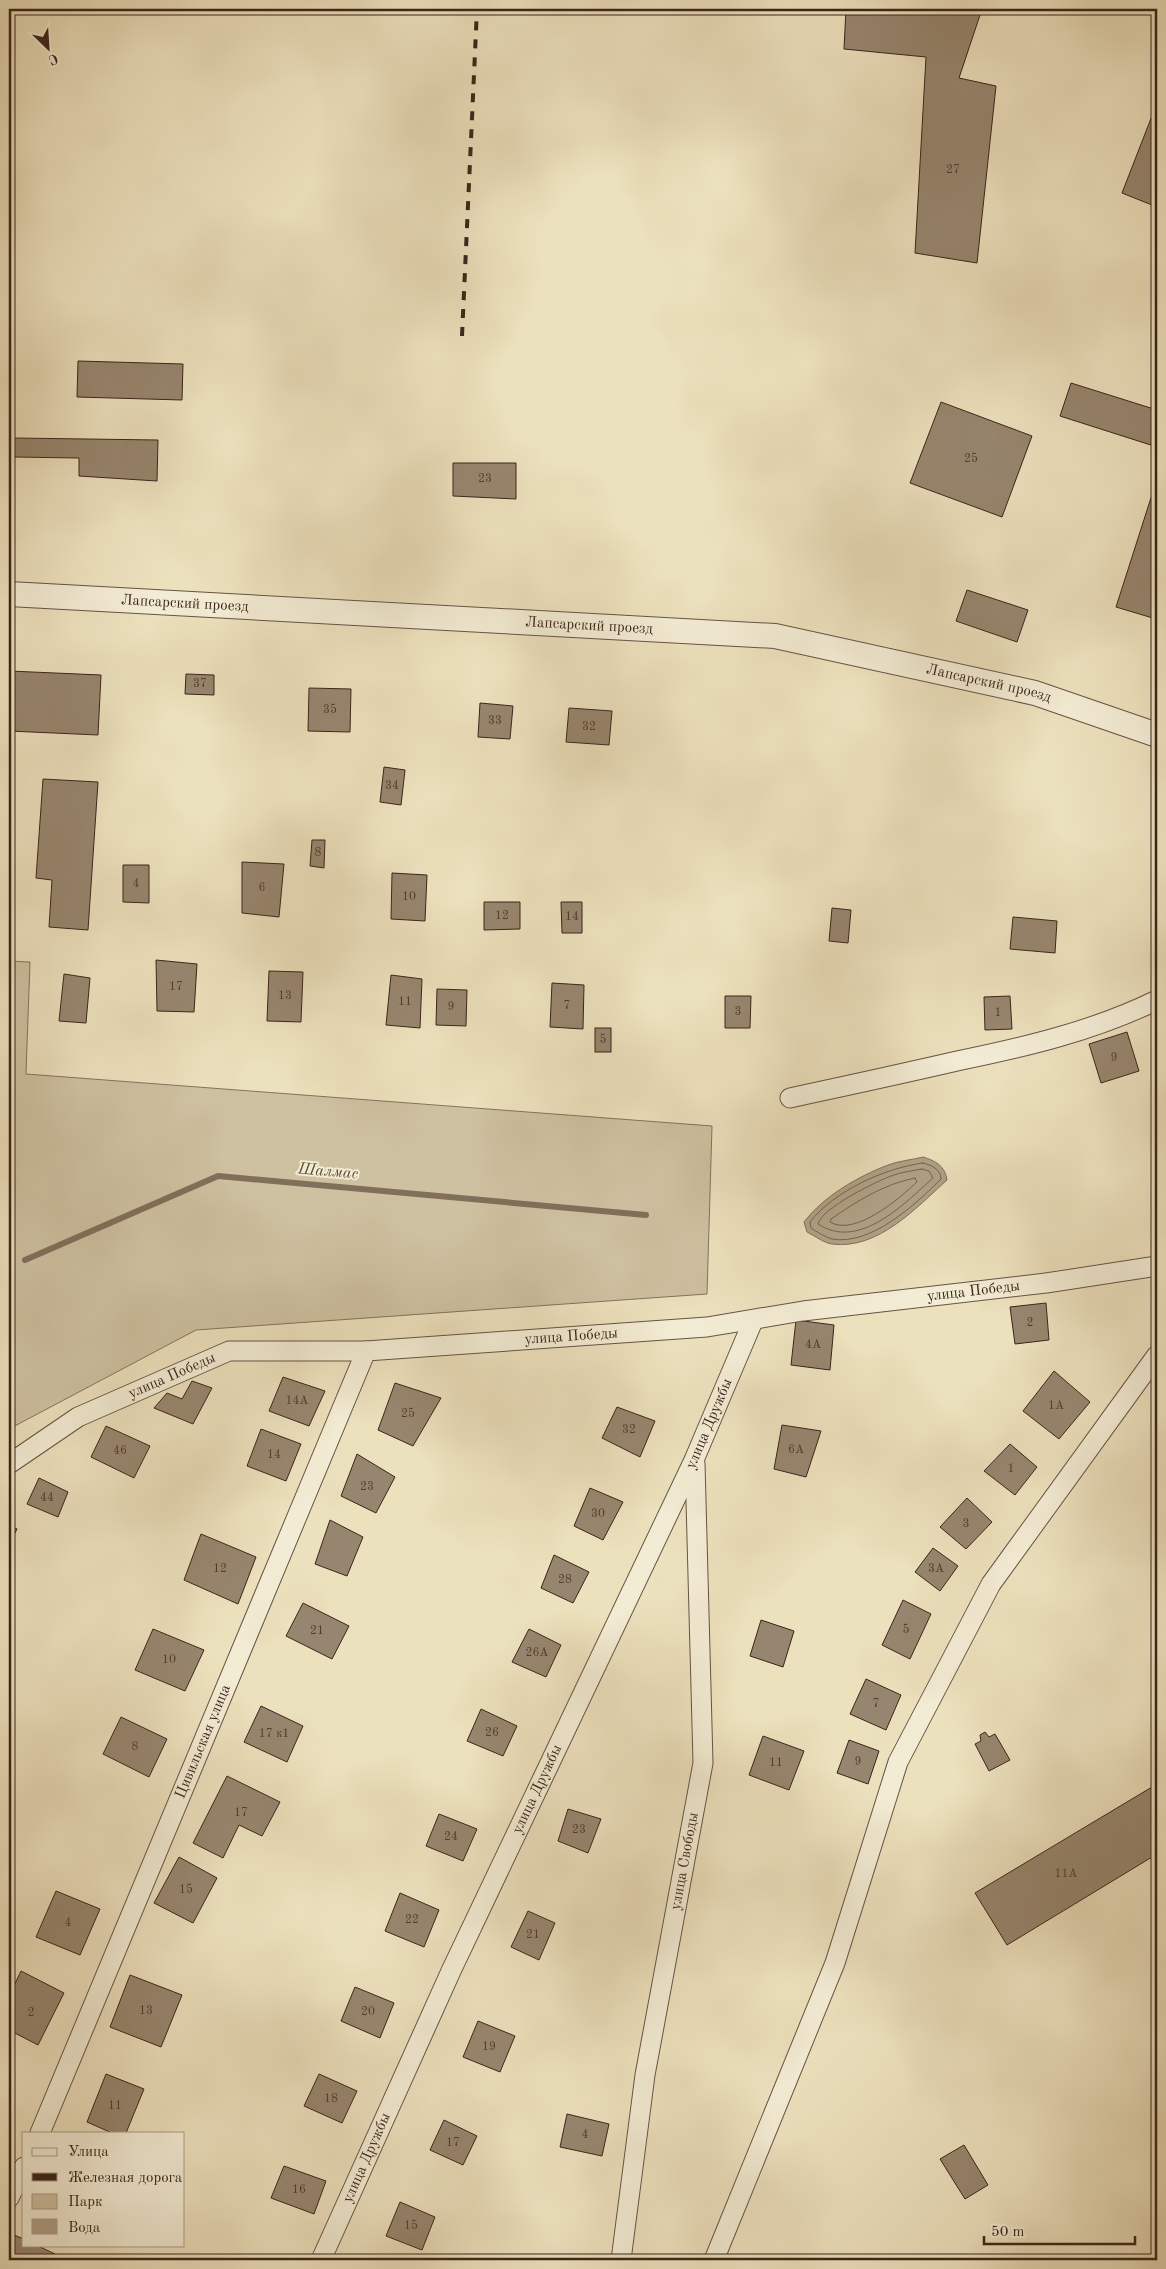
<svg xmlns="http://www.w3.org/2000/svg" width="1166" height="2269" viewBox="0 0 1166 2269" font-family="'Old Standard TT',serif">
  <rect width="100%" height="100%" fill="#ece1bd"/>
  <filter id="stains"><feTurbulence type="fractalNoise" baseFrequency=".004" numOctaves="4"/><feColorMatrix values="0 0 0 0 .2 0 0 0 0 .09 0 0 0 0 .02 0 0 0 .5 -.17"/></filter>
  <radialGradient id="worn" r=".72"><stop offset=".6" stop-color="#630" stop-opacity="0"/><stop offset="1" stop-color="#630" stop-opacity=".3"/></radialGradient>
  <!-- green -->
  <path fill="#cec1a1" stroke="#84725e" d="M9,961L30,962L26,1074L712,1126L707,1294L196,1330L9,1429Z"/>
  <!-- water -->
  <path fill="#b0a186" stroke="#816f5b" d="M923,1157C936,1161 945,1166 947,1180C916,1208 878,1250 832,1244C824,1243 815,1236 807,1232L804,1222C824,1196 857,1177 888,1165C898,1161 911,1160 923,1157Z"/>
  <g fill="none" stroke-linecap="round" stroke-linejoin="round">
    <!-- shore -->
    <g stroke="#766250" stroke-width="1">
      <path d="M923,1163C931,1165 941,1169 941,1179C916,1204 871,1246 832,1239C825,1237 817,1232 811,1228L810,1222C834,1191 885,1168 923,1163Z"/>
      <path d="M922,1169L929,1171L933,1178C904,1204 859,1251 818,1224C822,1208 875,1182 891,1176C901,1172 912,1171 922,1169Z"/>
      <path d="M915,1178L917,1182C900,1198 855,1237 830,1222L831,1219C857,1201 884,1184 915,1178Z"/>
    </g>
    <!-- stream -->
    <path stroke="#816f5b" stroke-width="6" d="M25,1260L218,1176L646,1215"/>
  </g>
  <!-- building -->
  <g fill="#97866f" stroke="#3b241a">
    <path d="M846,9H969L981,12L959,78L996,86L977,263L915,253L926,57L844,49Z"/>
    <path d="M1157,103V207L1122,193Z"/>
    <path d="M78,361L183,364L182,400L77,397Z"/>
    <path d="M1071,383L1157,410V447L1060,416Z"/>
    <path d="M941,402L1032,436L1002,517L910,483Z"/>
    <path d="M14,438L158,440L157,481L79,476V458L14,457Z"/>
    <path d="M453,463H516V499L453,496Z"/>
    <path d="M1157,479V615L1156,619L1116,607Z"/>
    <path d="M967,590L1028,610L1017,642L956,621Z"/>
    <path d="M9,671L101,675L98,735L9,731Z"/>
    <path d="M186,674L214,675V695L185,694Z"/>
    <path d="M309,688L351,689L350,732L308,731Z"/>
    <path d="M480,703L513,706L510,739L478,737Z"/>
    <path d="M569,708L612,711L609,745L566,742Z"/>
    <path d="M384,767L405,770L401,805L380,802Z"/>
    <path d="M43,779L98,782L88,930L49,927L52,880L36,878Z"/>
    <path d="M312,840H325L324,868L310,866Z"/>
    <path d="M242,862L284,864L279,917L242,913Z"/>
    <path d="M123,865H149V903L123,902Z"/>
    <path d="M392,873L427,875L425,921L391,919Z"/>
    <path d="M484,902H520V929L484,930Z"/>
    <path d="M561,902H582V933H562Z"/>
    <path d="M832,908L851,910L848,943L829,941Z"/>
    <path d="M1013,917L1057,921L1055,953L1010,949Z"/>
    <path d="M156,960L197,964L194,1012L157,1011Z"/>
    <path d="M269,971L303,972L301,1022L267,1021Z"/>
    <path d="M64,974L90,978L86,1023L59,1021Z"/>
    <path d="M391,975L422,979L420,1028L386,1025Z"/>
    <path d="M552,983L584,985L583,1029L550,1027Z"/>
    <path d="M437,989L467,990L466,1026L436,1025Z"/>
    <path d="M725,996H751L750,1028H725Z"/>
    <path d="M1010,996L1012,1029L985,1030L984,997Z"/>
    <rect x="595" y="1028" width="16" height="24"/>
    <path d="M1127,1032L1139,1071L1101,1083L1089,1044Z"/>
    <path d="M1046,1303L1049,1340L1015,1344L1010,1307Z"/>
    <path d="M796,1320L834,1325L830,1370L791,1365Z"/>
    <path d="M1054,1371L1090,1402L1059,1439L1023,1411Z"/>
    <path d="M283,1377L325,1391L309,1426L269,1411Z"/>
    <path d="M192,1381L212,1388L193,1424L154,1408L167,1393L182,1399Z"/>
    <path d="M395,1383L441,1398L413,1446L378,1430Z"/>
    <path d="M617,1407L655,1421L640,1457L602,1438Z"/>
    <path d="M782,1425L821,1431L806,1477L774,1469Z"/>
    <path d="M106,1426L150,1446L134,1478L91,1457Z"/>
    <path d="M261,1429L301,1444L286,1481L247,1466Z"/>
    <path d="M1010,1444L1037,1467L1015,1495L984,1471Z"/>
    <path d="M357,1454L395,1477L376,1513L341,1496Z"/>
    <path d="M39,1478L68,1492L58,1517L27,1504Z"/>
    <path d="M590,1488L623,1502L603,1540L574,1526Z"/>
    <path d="M967,1498L992,1522L966,1549L940,1527Z"/>
    <path d="M330,1520L363,1537L347,1576L315,1564Z"/>
    <path d="M9,1525L17,1529L9,1545Z"/>
    <path d="M201,1534L256,1557L238,1604L184,1580Z"/>
    <path d="M933,1548L958,1566L940,1591L915,1572Z"/>
    <path d="M554,1555L589,1572L573,1603L541,1588Z"/>
    <path d="M903,1600L931,1614L910,1659L882,1645Z"/>
    <path d="M303,1603L349,1626L332,1659L286,1636Z"/>
    <path d="M761,1620L794,1631L783,1667L750,1656Z"/>
    <path d="M153,1629L204,1650L185,1691L135,1670Z"/>
    <path d="M529,1629L561,1645L546,1677L512,1662Z"/>
    <path d="M866,1679L901,1695L886,1730L850,1714Z"/>
    <path d="M261,1706L303,1726L287,1762L244,1742Z"/>
    <path d="M481,1709L517,1726L503,1756L467,1741Z"/>
    <path d="M121,1717L167,1739L149,1777L103,1754Z"/>
    <path d="M985,1732L989,1737L995,1734L1010,1760L989,1771L975,1744L981,1741L980,1735Z"/>
    <path d="M763,1736L804,1751L789,1790L749,1775Z"/>
    <path d="M849,1740L879,1751L868,1784L837,1773Z"/>
    <path d="M227,1776L280,1802L262,1836L239,1825L223,1858L193,1843Z"/>
    <path d="M1157,1784V1854L1007,1945L975,1893Z"/>
    <path d="M568,1809L601,1819L588,1853L558,1841Z"/>
    <path d="M439,1814L477,1829L463,1861L426,1846Z"/>
    <path d="M179,1857L217,1878L193,1923L154,1903Z"/>
    <path d="M56,1891L100,1909L80,1955L36,1937Z"/>
    <path d="M400,1893L439,1910L424,1947L385,1931Z"/>
    <path d="M528,1911L555,1923L539,1960L511,1947Z"/>
    <path d="M21,1971L64,1993L38,2045L9,2030V1996Z"/>
    <path d="M130,1975L182,1995L161,2047L110,2027Z"/>
    <path d="M355,1987L394,2003L380,2038L341,2021Z"/>
    <path d="M478,2021L515,2036L500,2072L463,2057Z"/>
    <path d="M106,2074L144,2089L126,2133H112L87,2122Z"/>
    <path d="M319,2074L357,2091L342,2123L304,2106Z"/>
    <path d="M567,2114L609,2124L602,2156L560,2147Z"/>
    <path d="M444,2120L477,2136L463,2165L430,2150Z"/>
    <path d="M964,2145L988,2185L965,2199L940,2159Z"/>
    <path d="M284,2166L326,2181L314,2214L271,2198Z"/>
    <path d="M400,2202L435,2217L422,2250L386,2236Z"/>
    <path d="M14,2235L24,2239V2245H36L55,2254L52,2260H9V2247Z"/>
  </g>
  <g fill="none" stroke-linecap="round" stroke-linejoin="round">
    <defs>
      <g id="minor">
        <path d="M790,1098C845,1086 901,1074 957,1061C1025,1047 1094,1031 1157,1000"/>
        <path id="s1" d="M9,1464L78,1417L229,1351H366L707,1327L803,1311L1046,1283L1157,1266"/>
        <path id="s2" d="M40,2133L366,1351"/>
        <path d="M9,2198L24,2167"/>
        <path id="s3" d="M321,2260L451,1971L694,1460L753,1321"/>
        <path id="s4" d="M621,2260L645,2075L703,1763L695,1463"/>
        <path d="M714,2260L835,1963L898,1762L991,1584L1157,1355"/>
      </g>
      <g id="tertiary">
        <path id="s5" d="M9,594L775,636L1035,693L1157,735"/>
      </g>
    </defs>
    <!-- minor casing -->
    <use href="#minor" stroke="#675343" stroke-width="21"/>
    <!-- tertiary casing -->
    <use href="#tertiary" stroke="#675343" stroke-width="26"/>
    <!-- minor -->
    <use href="#minor" stroke="#f3ecd4" stroke-width="19"/>
    <!-- tertiary -->
    <use href="#tertiary" stroke="#f3ecd4" stroke-width="24"/>
    <!-- rail -->
    <path stroke="#3b241a" stroke-width="4" stroke-dasharray="9 9" stroke-linecap="butt" d="M462,336L477,9"/>
  </g>
  <g text-anchor="middle" dominant-baseline="central" stroke-width="4" stroke-linejoin="round" paint-order="stroke">
    <!-- number labels -->
    <g font-size="12" fill="#523c2f">
      <text x="953" y="170">27</text>
      <text x="971" y="459">25</text>
      <text x="485" y="479">23</text>
      <text x="200" y="684">37</text>
      <text x="330" y="710">35</text>
      <text x="495" y="721">33</text>
      <text x="589" y="727">32</text>
      <text x="392" y="786">34</text>
      <text x="318" y="853">8</text>
      <text x="136" y="884">4</text>
      <text x="262" y="888">6</text>
      <text x="409" y="897">10</text>
      <text x="502" y="916">12</text>
      <text x="572" y="917">14</text>
      <text x="176" y="987">17</text>
      <text x="285" y="996">13</text>
      <text x="405" y="1002">11</text>
      <text x="567" y="1006">7</text>
      <text x="451" y="1007">9</text>
      <text x="738" y="1012">3</text>
      <text x="998" y="1013">1</text>
      <text x="603" y="1040">5</text>
      <text x="1114" y="1058">9</text>
      <text x="1030" y="1323">2</text>
      <text x="813" y="1345">4А</text>
      <text x="297" y="1401">14А</text>
      <text x="1056" y="1406">1А</text>
      <text x="408" y="1414">25</text>
      <text x="629" y="1430">32</text>
      <text x="796" y="1450">6А</text>
      <text x="120" y="1451">46</text>
      <text x="274" y="1455">14</text>
      <text x="1011" y="1469">1</text>
      <text x="367" y="1487">23</text>
      <text x="47" y="1498">44</text>
      <text x="598" y="1514">30</text>
      <text x="966" y="1524">3</text>
      <text x="220" y="1569">12</text>
      <text x="936" y="1569">3А</text>
      <text x="565" y="1580">28</text>
      <text x="906" y="1630">5</text>
      <text x="317" y="1631">21</text>
      <text x="537" y="1653">26А</text>
      <text x="169" y="1660">10</text>
      <text x="876" y="1704">7</text>
      <text x="492" y="1733">26</text>
      <text x="274" y="1734">17 к1</text>
      <text x="135" y="1747">8</text>
      <text x="858" y="1762">9</text>
      <text x="776" y="1763">11</text>
      <text x="241" y="1813">17</text>
      <text x="579" y="1830">23</text>
      <text x="451" y="1837">24</text>
      <text x="1066" y="1874">11А</text>
      <text x="186" y="1890">15</text>
      <text x="412" y="1920">22</text>
      <text x="68" y="1923">4</text>
      <text x="533" y="1935">21</text>
      <text x="146" y="2011">13</text>
      <text x="368" y="2012">20</text>
      <text x="31" y="2013">2</text>
      <text x="489" y="2047">19</text>
      <text x="331" y="2099">18</text>
      <text x="115" y="2106">11</text>
      <text x="585" y="2135">4</text>
      <text x="453" y="2143">17</text>
      <text x="299" y="2190">16</text>
      <text x="411" y="2226">15</text>
    </g>
    <!-- street labels -->
    <g font-size="15" fill="#3b241a" stroke="#f3ecd4">
      <text stroke="none"><textPath href="#s5" startOffset="176">Лапсарский проезд</textPath></text>
      <text stroke="none"><textPath href="#s5" startOffset="581">Лапсарский проезд</textPath></text>
      <text stroke="none"><textPath href="#s5" startOffset="986">Лапсарский проезд</textPath></text>
      <text stroke="none"><textPath href="#s1" startOffset="996">улица Победы</textPath></text>
      <text stroke="none"><textPath href="#s1" startOffset="591">улица Победы</textPath></text>
      <text stroke="none"><textPath href="#s1" startOffset="186">улица Победы</textPath></text>
      <text stroke="none"><textPath href="#s3" startOffset="922">улица Дружбы</textPath></text>
      <text stroke="none"><textPath href="#s2" startOffset="424">Цивильская улица</textPath></text>
      <text stroke="none"><textPath href="#s3" startOffset="518">улица Дружбы</textPath></text>
      <text stroke="none"><textPath href="#s4" startOffset="404">улица Свободы</textPath></text>
      <text stroke="none"><textPath href="#s3" startOffset="112">улица Дружбы</textPath></text>
    </g>
    <!-- water labels -->
    <g font-size="16" font-style="italic" fill="#5e4a3a" stroke="#f3ecd4">
      <text transform="translate(328 1172) rotate(5)">Шалмас</text>
    </g>
  </g>
  <!-- margin -->
  <rect width="1166" height="2269" fill="none" stroke="#ece1bd" stroke-width="30"/>
  <rect x="10" y="10" width="1146" height="2249" fill="none" stroke="#3b241a" stroke-width="2.5"/>
  <rect x="15" y="15" width="1136" height="2239" fill="none" stroke="#3b241a"/>
  <!-- legend -->
  <rect x="22" y="2132" width="162" height="115" fill="#f3ecd4" stroke="#a99c8a"/>
  <rect x="32" y="2148" width="25" height="8" fill="#f3ecd4" stroke="#a99c8a"/>
  <text x="68" y="2156" font-size="15" fill="#3b241a">Улица</text>
  <rect x="32" y="2173" width="25" height="8" fill="#3b241a" stroke="#a99c8a"/>
  <text x="68" y="2182" font-size="15" fill="#3b241a">Железная дорога</text>
  <rect x="32" y="2194" width="25" height="15" fill="#cec1a1" stroke="#a99c8a"/>
  <text x="68" y="2206" font-size="15" fill="#3b241a">Парк</text>
  <rect x="32" y="2219" width="25" height="15" fill="#b0a186" stroke="#a99c8a"/>
  <text x="68" y="2232" font-size="15" fill="#3b241a">Вода</text>
  <!-- north arrow -->
  <g transform="translate(48 48) rotate(155)" stroke="#f3ecd4" stroke-width="4" paint-order="stroke">
  <path d="M0-4L9 19L0 12L-9 19Z" fill="#3b241a"/>
  <text y="-8" font-size="14" font-weight="bold" text-anchor="middle" fill="#3b241a">С</text>
  </g>
  <!-- scale -->
  <path d="M984 2236v8h151v-8" fill="none" stroke="#3b241a" stroke-width="2.5"/>
  <text x="991" y="2236" font-size="15" fill="#3b241a" stroke="#f3ecd4" stroke-width="4" paint-order="stroke">50 m</text>
  <rect width="100%" height="100%" filter="url(#stains)"/>
  <rect width="100%" height="100%" fill="url(#worn)"/>
</svg>
